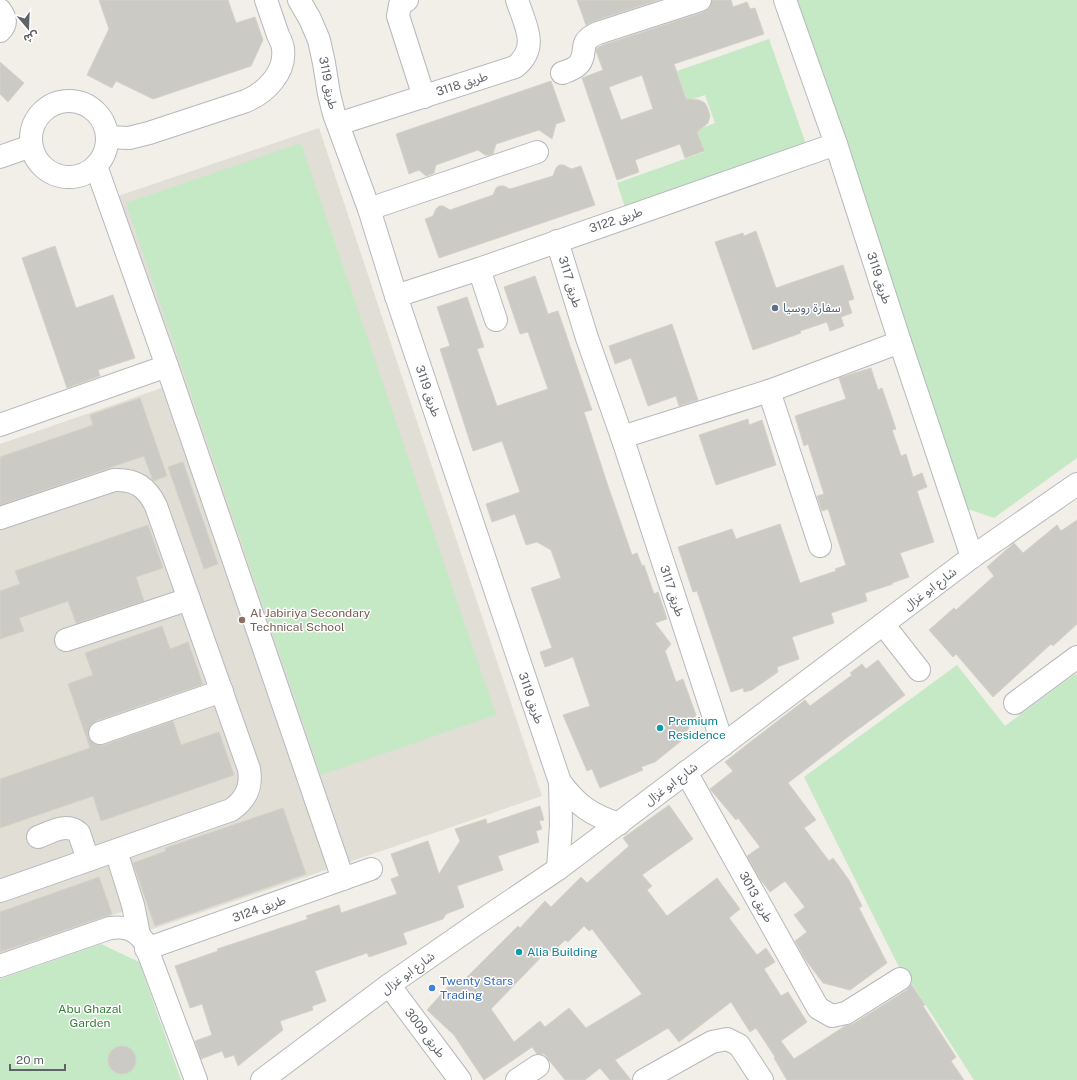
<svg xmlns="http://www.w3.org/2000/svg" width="1077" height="1080" viewBox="0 0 1077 1080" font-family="'Public Sans','Noto Sans Arabic',sans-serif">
  <rect width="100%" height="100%" fill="#f1efe8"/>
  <!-- education -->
  <path fill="#e1ded6" d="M319,128L542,796L150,930L141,905L0,955V444L176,383L112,198Z"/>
  <!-- green -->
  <g fill="#c5e8c5">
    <path d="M797,0H1077V458L994,518L968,509Z"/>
    <path d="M769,39L806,144L625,207L617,183L704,152L697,130L715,123L705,95L687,101L677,71Z"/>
    <path d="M301,143L496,715L321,775L126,203Z"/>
    <path d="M957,665L1005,726L1075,674L1077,676V1080H974L907,976L904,977L804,777Z"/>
    <path d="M101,944L139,962L181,1080H0V979Z"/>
  </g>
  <!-- building -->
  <g fill="#cccac5" stroke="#d6d1c6" fill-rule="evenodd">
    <path d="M99,0H228L236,23L255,17L263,40L251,66L153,99L116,81L112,88L87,75L109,29Z"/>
    <path d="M577,0H659L594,21L586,25Z"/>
    <path d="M712,0H731L733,7L747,2L750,9L755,8L764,34L674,64L686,99L699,100L705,103L708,109L710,116L708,123L697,132L704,151L685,158L680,144L635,160L639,172L617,180L582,78L603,70L596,51L597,48L603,45L704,12L710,8ZM642,75L653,109L621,120L609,87Z"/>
    <path d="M0,62L24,83L8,102L0,94Z"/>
    <path d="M551,81L565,121L556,124L552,139L539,130L496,144L493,154L489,155H485L478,150L436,165L434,173L426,176L419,170L409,174L396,134Z"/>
    <path d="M559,165H564L571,169L581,166L595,205L439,258L425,219L433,216L436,209L439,206H443L450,210L493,195L496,188L499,186H504L510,189L553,176L556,168Z"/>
    <path d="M756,231L776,288L843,265L854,299L848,301L852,313L841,317L844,326L830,331L827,322L800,331L801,333L753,350L715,242L743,233L744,236Z"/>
    <path d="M55,246L76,308L113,295L135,358L98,370L100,376L67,388L22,258Z"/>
    <path d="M535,276L548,314L558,311L592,410L584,412L607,483L632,555L637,553L642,566L644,565L654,594L658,592L667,619L655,623L671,644L665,651L676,682L683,679L696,715L681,741L655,762L641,767L643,770L600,788L592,769L587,771L563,715L590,706L573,657L545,667L540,652L552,648L531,588L561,578L551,550L537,542L526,545L515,514L492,522L486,504L520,492L502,441L473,451L440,349L450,346L437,307L467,297L484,347L477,349L497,406L548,389L528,332L520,334L504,287Z"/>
    <path d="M672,324L698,400L679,406L676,396L648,406L631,358L615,364L609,346Z"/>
    <path d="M871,368L878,390L882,388L896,429L892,430L901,456L906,454L913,477L922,473L927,487L917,491L934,542L900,553L909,577L892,583L893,584L865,593L867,601L831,613L834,623L792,637L799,659L777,667L778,672L752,690L744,692L743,688L731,692L697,591L693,592L678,547L732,529L736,539L780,524L800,583L836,571L835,569L846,565L828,509L822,511L817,496L824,494L808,444L804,446L795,416L846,399L839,378Z"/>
    <path d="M140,398L167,476L153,481L144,456L0,505V457L93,425L90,415Z"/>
    <path d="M748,419L749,425L762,420L776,465L716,485L699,435Z"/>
    <path d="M183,462L218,564L204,569L168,467Z"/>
    <path d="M1077,520V624L1053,646L1051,644L993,697L956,654L953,657L929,630L954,608L956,610L994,576L987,567L1014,543L1023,553L1057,525L1061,531Z"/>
    <path d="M148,525L163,568L136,577L144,601L76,623L68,601L19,618L24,631L0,639V591L20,584L15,571Z"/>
    <path d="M162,626L170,649L188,642L203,684L96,721L91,725L88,730V737L92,742L97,745H104L173,721L181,745L219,732L234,775L101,821L93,796L0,828V779L90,748L68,684L93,675L85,653Z"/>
    <path d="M878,660L905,695L845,739L788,783L816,820L804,828L829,861L833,858L849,880L862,906L859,908L887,963L850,990L823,983L805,959L795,941L807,932L794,915L805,907L785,881L770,892L760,879L747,856L760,847L738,818L736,820L710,789L733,771L725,762L749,743L805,700L810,706L852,675L850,673L862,664L866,669Z"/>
    <path d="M669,805L693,839L642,875L652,886L647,890L667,916L717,878L740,909L729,918L757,955L766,948L775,962L764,969L781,996L788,992L807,1022L781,1041L794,1059L845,1026L853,1024L907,990L911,984L925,1005L923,1006L956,1057L951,1061L964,1080H787L774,1058L775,1057L756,1028L750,1032L731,1002L679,1042L668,1028L615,1060L631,1080H610L600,1068L585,1080H565L544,1054H537L532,1047L484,1080L454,1035L427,1010L453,981L458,986L518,926L520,928L545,901L551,907L581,877L587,883L629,846L623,838ZM584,926L589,931L592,929L642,994L586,1028L569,1008L545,1027L540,1021L514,1042L491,1009L549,949L552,953L565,940L568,942Z"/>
    <path d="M540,806L544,820L539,821L542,829L536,831L539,842L498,856L503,870L457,886L464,907L446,914L443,919L403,933L407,944L369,957L367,953L315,971L326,1001L312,1006L313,1010L280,1021L283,1030L238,1066L234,1055L225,1058L222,1051L201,1059L195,1041L212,1035L202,1004L190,1008L175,966L218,951L217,949L308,919L306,916L339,905L341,913L397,894L391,879L399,876L391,854L428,841L439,874L460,841L455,829L486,819L487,824Z"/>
    <path d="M283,808L306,874L155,926L133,863L166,851L165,848Z"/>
    <path d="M99,877L112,914L0,952V912Z"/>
    <circle cx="122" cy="1060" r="14"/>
  </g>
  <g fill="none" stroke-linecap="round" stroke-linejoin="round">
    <defs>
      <g id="minor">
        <path d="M299,0L310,19L319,40L324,63L329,94L334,114L369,209L396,296L560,782L561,825L558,869"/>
        <path d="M407,0L400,5L398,16L424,97"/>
        <path d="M785,0L836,144L900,342L972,557"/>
        <path d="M0,10C6,18 7,24 0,31"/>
        <path d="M562,73C567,71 575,69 579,64C589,52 576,42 598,33L700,0"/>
        <circle cx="69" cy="139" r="38"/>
        <path d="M338,124L515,67C540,47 525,25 517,0"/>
        <path d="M107,137L129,138L149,133L246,101C265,93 286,73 283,49C283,45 280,39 278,35C274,23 270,12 266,0"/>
        <path d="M0,157L31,146"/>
        <path d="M96,166L167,366L343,879"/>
        <path d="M369,209L537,152"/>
        <path d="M557,241L587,338L622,437L723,745"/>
        <path d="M479,269L496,320"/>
        <path d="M396,296L479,269L836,144"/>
        <path d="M769,391L820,546"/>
        <path d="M0,425L167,366"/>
        <path d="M622,437L769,391L900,342"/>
        <path d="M0,518L114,480C135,479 147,487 156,506L249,769C252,786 246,800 231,810L0,891"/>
        <path d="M883,624L919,670"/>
        <path d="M66,640L189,599"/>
        <path d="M1015,703L1077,657"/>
        <path d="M100,733L222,691"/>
        <path d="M686,772L818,1008L832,1016L846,1013L900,979"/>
        <path d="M560,782C577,805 591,815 619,824"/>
        <path d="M38,837C51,832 67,822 79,833L88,860"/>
        <path d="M116,851L133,905L139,935"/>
        <path d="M146,949L371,869"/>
        <path d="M0,966L110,928C125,926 135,929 144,941L196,1080"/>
        <path d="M389,985L460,1080"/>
        <path d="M262,1080L389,985L475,925L558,869L972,557L1077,484"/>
        <path d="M517,1080L538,1066"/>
        <path d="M644,1080L712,1042L727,1039L739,1045L762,1080"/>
      </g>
    </defs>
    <!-- minor casing -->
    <use href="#minor" stroke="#b5b8bc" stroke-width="24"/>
    <!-- minor -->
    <use href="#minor" stroke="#fff" stroke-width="22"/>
  </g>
  <!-- markers -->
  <circle fill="#5c6f8a" stroke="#fff" stroke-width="1.5" cx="775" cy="308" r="4"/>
  <circle fill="#8d6e63" stroke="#fff" stroke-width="1.5" cx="242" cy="620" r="4"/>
  <g fill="#0f9aa8" stroke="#fff" stroke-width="1.5">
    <circle cx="660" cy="728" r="4"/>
    <circle cx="519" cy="952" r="4"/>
  </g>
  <circle fill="#3f7fe0" stroke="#fff" stroke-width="1.5" cx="432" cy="988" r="4"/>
  <g text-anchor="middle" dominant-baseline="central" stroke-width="3" stroke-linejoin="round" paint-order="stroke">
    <!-- street labels -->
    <g font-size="12" fill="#5f6368" stroke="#fff">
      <text transform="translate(328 83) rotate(79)">طريق 3119</text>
      <text transform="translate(462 84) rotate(-18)">طريق 3118</text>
      <text transform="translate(616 220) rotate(-19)">طريق 3122</text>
      <text transform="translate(879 278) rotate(72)">طريق 3119</text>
      <text transform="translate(570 282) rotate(73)">طريق 3117</text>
      <text transform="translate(428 391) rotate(71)">طريق 3119</text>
      <text transform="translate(930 589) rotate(-37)">شارع ابو غزال</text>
      <text transform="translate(672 591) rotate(72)">طريق 3117</text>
      <text transform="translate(531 698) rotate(71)">طريق 3119</text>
      <text transform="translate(671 784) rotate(-37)">شارع ابو غزال</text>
      <text transform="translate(756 897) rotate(61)">طريق 3013</text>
      <text transform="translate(259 909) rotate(-20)">طريق 3124</text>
      <text transform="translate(408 973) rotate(-36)">شارع ابو غزال</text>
      <text transform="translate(425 1033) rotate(53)">طريق 3009</text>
    </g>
    <!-- service labels -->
    <g font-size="12" fill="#4e5e75" stroke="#fff" text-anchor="start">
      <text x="783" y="308">سفارة روسيا</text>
    </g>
    <!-- education labels -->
    <g font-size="12" fill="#785e54" stroke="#fff" text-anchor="start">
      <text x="250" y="613">Al Jabiriya Secondary<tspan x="250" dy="14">Technical School</tspan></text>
    </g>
    <!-- culture labels -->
    <g font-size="12" fill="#0d838f" stroke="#fff" text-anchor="start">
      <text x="668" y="721">Premium<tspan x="668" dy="14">Residence</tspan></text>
      <text x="527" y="952">Alia Building</text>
    </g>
    <!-- shop labels -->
    <g font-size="12" fill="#366cbe" stroke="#fff" text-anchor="start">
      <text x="440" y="981">Twenty Stars<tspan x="440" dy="14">Trading</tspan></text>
    </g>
    <!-- park labels -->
    <g font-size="12" fill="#348238" stroke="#fff">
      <text x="90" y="1009">Abu Ghazal<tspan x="90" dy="14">Garden</tspan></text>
    </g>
  </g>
  <!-- north arrow -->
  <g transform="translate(28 28) rotate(161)" stroke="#ffffff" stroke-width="3" paint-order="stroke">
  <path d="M0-3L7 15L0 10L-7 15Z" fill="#5f6368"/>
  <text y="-6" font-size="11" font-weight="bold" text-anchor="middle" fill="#5f6368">ش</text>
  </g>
  <!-- scale -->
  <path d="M10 1064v6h55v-6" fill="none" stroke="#5f6368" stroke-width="2"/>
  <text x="16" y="1064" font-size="12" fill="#5f6368" stroke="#ffffff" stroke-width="3" paint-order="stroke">20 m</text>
</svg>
